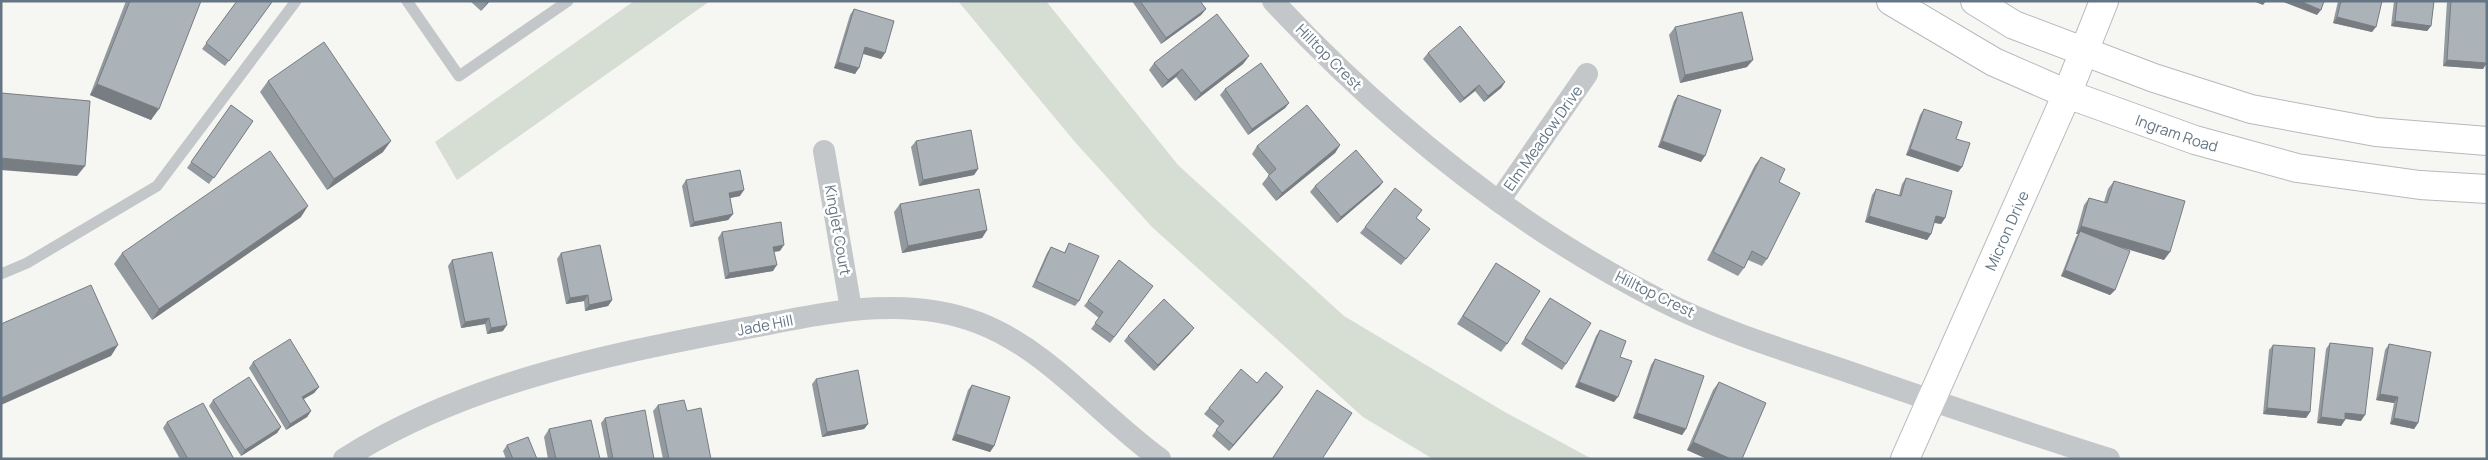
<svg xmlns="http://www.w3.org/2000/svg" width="2488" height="460" viewBox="0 0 2488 460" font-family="Manrope,sans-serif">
  <rect width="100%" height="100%" fill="#f6f6f2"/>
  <!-- green -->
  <g fill="#d6ddd3">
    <path d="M634,1H710L457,180L435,142Z"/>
    <path d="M958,1H1046L1178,165L1344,316L1503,411L1592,459H1433L1363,417L1152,227L1075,142Z"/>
  </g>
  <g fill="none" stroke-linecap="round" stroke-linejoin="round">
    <defs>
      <g id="secondary">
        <path id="s1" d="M1891,1L1994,62L2067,94L2195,140L2297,168L2420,185L2487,189"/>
        <path d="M1975,1L2014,25L2154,78L2251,109L2376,132L2487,141"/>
        <path id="s2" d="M1905,459L2067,94L2104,1"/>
      </g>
    </defs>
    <!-- secondary casing -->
    <use href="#secondary" stroke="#b5babf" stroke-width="30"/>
    <!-- lane -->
    <g stroke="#c3c7ca" stroke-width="11">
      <path d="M407,1L459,76L568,1"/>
      <path d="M1,274L27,263L157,186L296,1"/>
    </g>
    <!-- street -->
    <g stroke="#c3c7ca" stroke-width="22">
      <path d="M1273,1C1385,121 1513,225 1660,300C1719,330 1784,350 1846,371C1933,401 2021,431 2109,459"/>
      <path d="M824,151L851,309"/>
      <path d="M1499,201L1587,74"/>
      <path d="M344,459C462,384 601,356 736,330C815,316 900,292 979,323C1049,350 1099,415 1160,459"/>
    </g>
    <!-- secondary -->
    <use href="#secondary" stroke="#fff" stroke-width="28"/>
  </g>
  <!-- wall -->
  <g fill="#939a9f">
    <path d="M126,1H201L151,120L90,95Z"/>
    <path d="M237,1L272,2L225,66L202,49Z"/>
    <path d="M470,1H490L481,11Z"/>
    <path d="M1132,1H1200L1206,9L1201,15L1161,44Z"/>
    <path d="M2338,1H2382L2372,32L2333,23Z"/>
    <path d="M2394,1H2434L2431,26L2427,31L2391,26Z"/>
    <path d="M2447,1H2487L2483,69L2443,66Z"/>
    <path d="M854,9L885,53L881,59L863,54L855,74L834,68L850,15Z"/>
    <path d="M1675,27L1747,67L1680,83L1669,35Z"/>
    <path d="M1428,53L1505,82L1501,88L1484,102L1475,91L1460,103L1423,59Z"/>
    <path d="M1249,56L1243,64L1195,101L1176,77L1162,88L1149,70L1154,63Z"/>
    <path d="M268,81L383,152L327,190L260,92Z"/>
    <path d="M1225,89L1289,103L1285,108L1248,135L1220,95Z"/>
    <path d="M1678,95L1701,162L1658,147L1674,101Z"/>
    <path d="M231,105L253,121L209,184L187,168Z"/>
    <path d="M1924,109L1956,139L1962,167L1958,172L1906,155L1920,115Z"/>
    <path d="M916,141L978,169L974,175L919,186L911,147Z"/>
    <path d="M1340,145L1335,153L1276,201L1262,184L1269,175L1252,154L1257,146Z"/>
    <path d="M1761,157L1779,182L1767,259L1762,266L1748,260L1744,268L1738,276L1707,260L1755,165Z"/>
    <path d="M1906,178L1945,218L1941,224L1934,223L1931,234L1927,240L1865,222L1872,195L1876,189L1899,195L1902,184Z"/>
    <path d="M686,180L740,196L730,198L733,214L728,220L690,227L682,186Z"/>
    <path d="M2114,181L2164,260L2119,246L2115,290L2110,295L2061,276L2076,237L2078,234H2076L2084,205L2089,198L2104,202L2108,189Z"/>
    <path d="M1383,182L1379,187L1337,223L1310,192L1315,186Z"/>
    <path d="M900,204L987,230L982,238L902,253L894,212Z"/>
    <path d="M301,217L152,320L114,264L122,253Z"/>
    <path d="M1416,218L1430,229L1401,265L1360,233L1365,227Z"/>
    <path d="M722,232L780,251L774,252L773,271L725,279L718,238Z"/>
    <path d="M1069,243L1079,301L1075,306L1032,287L1047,253L1051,247L1064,253Z"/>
    <path d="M561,253L612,300L608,306L585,311L584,301L566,304L557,259Z"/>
    <path d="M452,260L503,331L487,334L485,324L461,328L448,266Z"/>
    <path d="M1119,260L1153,286L1110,343L1091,329L1099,318L1084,306Z"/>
    <path d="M1496,263L1507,344L1501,352L1457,324Z"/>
    <path d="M1546,304L1566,364L1562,370L1521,344Z"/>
    <path d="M1600,330L1620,357L1614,402L1575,387L1596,336Z"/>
    <path d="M1190,333L1154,371L1124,341L1128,336Z"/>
    <path d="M2330,343L2361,421L2345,419L2341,426L2317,423L2326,349Z"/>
    <path d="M2389,344L2418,423L2414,429L2390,424L2394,403L2376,400L2385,350Z"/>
    <path d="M2273,345L2310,412L2306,418L2263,414L2269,350Z"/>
    <path d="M1655,359L1686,429L1682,435L1633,418L1651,365Z"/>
    <path d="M253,362L319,387L314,393L304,399L311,411L307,417L286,430L249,368Z"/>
    <path d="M816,379L868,424L864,429L822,437L812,384Z"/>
    <path d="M1719,382L1742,459H1707L1687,450L1713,390Z"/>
    <path d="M1257,383L1283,387L1229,451L1212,436L1219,426L1204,414L1209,408Z"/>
    <path d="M972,385L994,446L990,452L952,440L968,390Z"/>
    <path d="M213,400L281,427L277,433L241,456L209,406Z"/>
    <path d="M658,405L711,459H663L653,411Z"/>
    <path d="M605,418L654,459H608L601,423Z"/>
    <path d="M167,422L234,459H180L163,428Z"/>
    <path d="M549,429L600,459H548L544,437Z"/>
    <path d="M507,445L537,459H506L503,451Z"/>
  </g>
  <!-- shaded-wall -->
  <g fill="#787d82">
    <path d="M488,1H490L481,11Z"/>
    <path d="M2253,1H2266L2263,5Z"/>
    <path d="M2281,1H2300L2321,10L2317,15Z"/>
    <path d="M1206,9L1201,15L1161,44L1166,38Z"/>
    <path d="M2337,17L2376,27L2372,32L2333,23Z"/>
    <path d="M2395,21L2431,26L2427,31L2391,26Z"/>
    <path d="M865,47L885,53L881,59L861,53Z"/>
    <path d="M1249,56L1243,64L1195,101L1201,93Z"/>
    <path d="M1753,60L1747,67L1680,83L1685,75Z"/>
    <path d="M2447,60L2487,63L2483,69L2443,66Z"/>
    <path d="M838,62L859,68L855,74L834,68Z"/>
    <path d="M1182,69L1176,77L1162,88L1168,80Z"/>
    <path d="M1505,82L1501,88L1484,102L1488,96Z"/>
    <path d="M97,84L159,109L151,120L90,95Z"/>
    <path d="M1479,85L1475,91L1460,103L1464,98Z"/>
    <path d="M1289,103L1285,108L1248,135L1252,129Z"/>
    <path d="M391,141L383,152L327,190L334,179Z"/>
    <path d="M1662,141L1705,156L1701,162L1658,147Z"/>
    <path d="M1340,145L1335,153L1276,201L1282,193Z"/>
    <path d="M1910,149L1962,167L1958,172L1906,155Z"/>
    <path d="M1,158L85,166L77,176L1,170Z"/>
    <path d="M978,169L974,175L919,186L923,180Z"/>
    <path d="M1383,182L1379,187L1337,223L1341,217Z"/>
    <path d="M744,190L740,196L725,199L729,193Z"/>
    <path d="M308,206L301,217L152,320L159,309Z"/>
    <path d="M733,214L728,220L690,227L694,222Z"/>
    <path d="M1869,216L1931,234L1927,240L1865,222Z"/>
    <path d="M1936,216L1945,218L1941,224L1932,222Z"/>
    <path d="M2081,226L2170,252L2164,260L2079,235L2080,231L2078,234H2076Z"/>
    <path d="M987,230L982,238L902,253L908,246Z"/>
    <path d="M784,245L780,251L769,252L773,247Z"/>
    <path d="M777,265L773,271L725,279L729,273Z"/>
    <path d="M2065,270L2115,290L2110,295L2061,276Z"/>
    <path d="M588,295L584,301L566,304L570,298Z"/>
    <path d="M612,300L608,306L585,311L589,305Z"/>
    <path d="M489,318L485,324L461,328L465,322Z"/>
    <path d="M507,325L503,331L487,334L491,328Z"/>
    <path d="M1194,328L1190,333L1154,371L1158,365Z"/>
    <path d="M118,345L111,356L1,405V398Z"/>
    <path d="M1579,382L1618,397L1614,402L1575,387Z"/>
    <path d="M319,387L314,393L298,402L302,397Z"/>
    <path d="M1283,387L1279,393L1229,451L1233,445Z"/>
    <path d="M2380,394L2398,397L2394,403L2376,400Z"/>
    <path d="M2267,408L2310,412L2306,418L2263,414Z"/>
    <path d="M311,411L307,417L286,430L290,424Z"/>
    <path d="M1637,413L1686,429L1682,435L1633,418Z"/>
    <path d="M2345,413L2365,415L2361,421L2341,418Z"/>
    <path d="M2321,417L2345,420L2341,426L2317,423Z"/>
    <path d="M2394,418L2418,423L2414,429L2390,424Z"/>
    <path d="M868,424L864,429L822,437L827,432Z"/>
    <path d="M281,427L277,433L241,456L245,450Z"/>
    <path d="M956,434L994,446L990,452L952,440Z"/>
    <path d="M1693,442L1731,459H1707L1687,450Z"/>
  </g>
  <!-- building -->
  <g fill="#abb3b9" stroke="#787d82">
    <path d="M130,1H201L159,109L97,84Z"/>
    <path d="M237,1H270L272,2L229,61L206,43Z"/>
    <path d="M1140,1H1200L1206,9L1166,38Z"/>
    <path d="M2300,1H2324L2321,10Z"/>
    <path d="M2341,1H2382L2376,27L2337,17Z"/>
    <path d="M2397,1H2434L2431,26L2395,21Z"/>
    <path d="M2451,1H2487V63L2447,60Z"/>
    <path d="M854,9L894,21L885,53L865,47L859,68L838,62Z"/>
    <path d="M1742,12L1753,60L1685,75L1675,27Z"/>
    <path d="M1217,14L1249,56L1201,93L1182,69L1168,80L1154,63Z"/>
    <path d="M1460,26L1505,82L1488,96L1479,85L1464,98L1428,53Z"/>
    <path d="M324,42L391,141L334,179L268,81Z"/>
    <path d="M1261,63L1289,103L1252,129L1225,89Z"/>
    <path d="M1,93L90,101L85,166L1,158Z"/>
    <path d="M1678,95L1721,110L1705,156L1662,141Z"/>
    <path d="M231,105L253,121L214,178L191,162Z"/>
    <path d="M1307,105L1340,145L1282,193L1268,176L1276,169L1257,146Z"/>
    <path d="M1924,109L1962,122L1956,139L1970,143L1962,167L1910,149Z"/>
    <path d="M971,130L978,169L923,180L916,141Z"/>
    <path d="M1356,150L1383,182L1341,217L1315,186Z"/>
    <path d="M270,151L308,206L159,309L122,253Z"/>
    <path d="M1761,157L1785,169L1779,182L1800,193L1767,259L1752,251L1744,268L1713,252Z"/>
    <path d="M740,170L744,190L729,193L733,214L694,222L686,180Z"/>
    <path d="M1906,178L1952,191L1945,218L1936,216L1931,234L1869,216L1876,189L1901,196Z"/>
    <path d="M2114,181L2185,201L2170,252L2081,226L2089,198L2107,203Z"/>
    <path d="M1395,188L1422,210L1416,218L1430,229L1406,259L1365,227Z"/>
    <path d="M979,189L987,230L908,246L900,204Z"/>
    <path d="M781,222L784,245L773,247L777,265L729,273L722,232Z"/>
    <path d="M2080,231L2130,251L2115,290L2065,270Z"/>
    <path d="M1069,243L1099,256L1079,301L1036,281L1051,247L1065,253Z"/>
    <path d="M600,245L612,300L589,305L588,295L570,298L561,253Z"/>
    <path d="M492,252L507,325L491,328L489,318L465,322L452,260Z"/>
    <path d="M1119,260L1153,286L1114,337L1095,323L1103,312L1088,301Z"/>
    <path d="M1496,263L1540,291L1507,344L1463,316Z"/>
    <path d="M91,285L118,345L1,398V324Z"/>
    <path d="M1550,298L1591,323L1566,364L1525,338Z"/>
    <path d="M1164,299L1194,328L1158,365L1128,336Z"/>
    <path d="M1600,330L1626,341L1620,357L1632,361L1618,397L1579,382Z"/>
    <path d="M290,339L319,387L302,397L311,411L290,424L253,362Z"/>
    <path d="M2330,343L2373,348L2365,415L2345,413V420L2321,417Z"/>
    <path d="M2389,344L2431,352L2418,423L2394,418L2398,397L2380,394Z"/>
    <path d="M2273,345L2315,348L2310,412L2267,408Z"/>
    <path d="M1655,359L1704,376L1686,429L1637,413Z"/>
    <path d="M1241,369L1257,383L1266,372L1283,387L1233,445L1216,430L1224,421L1209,408Z"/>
    <path d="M858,370L868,424L827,432L816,379Z"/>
    <path d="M249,377L281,427L245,450L213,400Z"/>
    <path d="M1719,382L1766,403L1742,459H1731L1693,442Z"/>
    <path d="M972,385L1010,397L994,446L956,434Z"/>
    <path d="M1317,390L1352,413L1322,459H1272Z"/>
    <path d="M684,400L687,411L701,408L711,459H669L658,405Z"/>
    <path d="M203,403L234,459H188L167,422Z"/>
    <path d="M645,410L654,459H613L605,418Z"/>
    <path d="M591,420L600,459H556L549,429Z"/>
    <path d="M528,437L537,459H513L507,445Z"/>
  </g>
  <g text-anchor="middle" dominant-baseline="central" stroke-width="5" stroke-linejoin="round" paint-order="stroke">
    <!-- street labels -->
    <g font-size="15" fill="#647584" stroke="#fff">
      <text transform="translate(1329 57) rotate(45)">Hilltop Crest</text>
      <text stroke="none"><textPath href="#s1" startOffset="316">Ingram Road</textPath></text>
      <text transform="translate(1543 138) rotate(-55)">Elm Meadow Drive</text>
      <text transform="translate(838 230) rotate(80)">Kinglet Court</text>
      <text stroke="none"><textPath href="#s2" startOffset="250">Micron Drive</textPath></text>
      <text transform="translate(1655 294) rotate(26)">Hilltop Crest</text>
      <text transform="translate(765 325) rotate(-11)">Jade Hill</text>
    </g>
  </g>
  <!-- border -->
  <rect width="2488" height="460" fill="none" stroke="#647584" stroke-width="5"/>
</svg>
